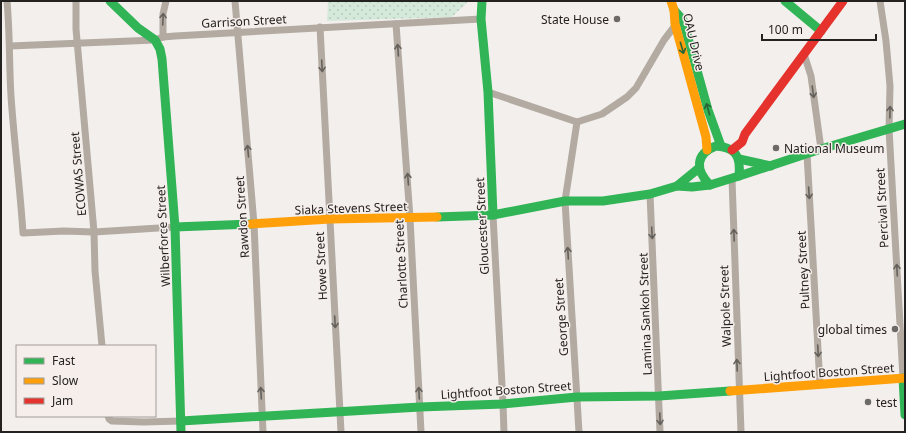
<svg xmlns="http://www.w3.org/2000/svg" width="906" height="433" viewBox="0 0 906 433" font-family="'Noto Sans',sans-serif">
  <defs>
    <pattern id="park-dots" width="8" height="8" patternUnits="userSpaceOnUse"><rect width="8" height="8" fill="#d5e9db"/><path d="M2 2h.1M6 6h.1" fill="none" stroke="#b7c8bc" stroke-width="1.8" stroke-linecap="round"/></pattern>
  </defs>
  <rect width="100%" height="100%" fill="#f3efed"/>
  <!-- park -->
  <path fill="url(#park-dots)" d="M328,1H469L452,17L327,21Z"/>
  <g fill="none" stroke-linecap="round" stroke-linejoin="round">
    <!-- street -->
    <g stroke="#b3aba2" stroke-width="7">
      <path d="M7,1C10,33 9,64 11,96C14,141 20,187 23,233L64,231L94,232L175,227"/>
      <path d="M76,1V29L94,232L95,271L102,346"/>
      <path d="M235,1L254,224L263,432"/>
      <path d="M880,1L886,41L890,86L889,129L903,378"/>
      <path d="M396,24L410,218L421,432"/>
      <path d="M320,27L341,432"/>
      <path d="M163,37V14L166,1"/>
      <path d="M10,46L155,40L163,37L175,36L481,19"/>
      <path d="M804,54L811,76L821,149"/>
      <path d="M488,92L577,122"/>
      <path d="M577,122L565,201L579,432"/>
      <path d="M577,122L602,114L627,97L636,88L664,40L677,23"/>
      <path d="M807,154L820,385"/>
      <path d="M732,179L741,432"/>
      <path d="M650,194L660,432"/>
      <path d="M493,215L503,404L504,432"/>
      <path d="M108,416L109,419L112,421L144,422L181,421"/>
    </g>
    <!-- fast -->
    <g stroke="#30b455" stroke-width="9">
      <path d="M110,1L138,28L155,40L160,49L162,59L175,227L251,224"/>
      <path d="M482,1L481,19L488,92L493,215"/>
      <path d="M785,1L821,31"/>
      <path d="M674,10L683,20L708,110L721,146"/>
      <path d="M716,146C736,147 741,157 739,176L710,185C695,170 695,154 716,146Z"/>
      <path d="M739,159L771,166"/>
      <path d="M739,176L821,149L905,124"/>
      <path d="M677,186L692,187L710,185"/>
      <path d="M437,217L493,215L565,201H603L650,194L677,186L699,168"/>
      <path d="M175,227L181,432"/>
      <path d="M903,378L905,415"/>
      <path d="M181,421L420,407L503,404L577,397L659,396L730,391"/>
    </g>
    <!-- slow -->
    <g stroke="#ff9f0a" stroke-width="9">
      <path d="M671,1L674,10L675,24L706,137L707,150"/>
      <path d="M251,224L330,219L437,217"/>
      <path d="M730,391L905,378"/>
    </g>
    <!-- jam -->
    <path stroke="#e5322d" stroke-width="9" d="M732,150L742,142L745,134L843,1"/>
  </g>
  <!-- one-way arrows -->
  <defs><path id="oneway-shaft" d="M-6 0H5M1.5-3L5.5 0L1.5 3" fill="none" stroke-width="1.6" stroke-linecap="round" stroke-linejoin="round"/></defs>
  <g stroke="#64605b">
    <use href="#oneway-shaft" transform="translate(163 19) rotate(-87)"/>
    <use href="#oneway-shaft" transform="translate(398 50) rotate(-94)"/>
    <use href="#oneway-shaft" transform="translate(322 66) rotate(87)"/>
    <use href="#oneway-shaft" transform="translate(813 92) rotate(82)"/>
    <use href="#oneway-shaft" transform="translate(890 112) rotate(-89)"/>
    <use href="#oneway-shaft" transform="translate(248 151) rotate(-95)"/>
    <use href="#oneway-shaft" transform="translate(408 179) rotate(-94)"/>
    <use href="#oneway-shaft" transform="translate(809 193) rotate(86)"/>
    <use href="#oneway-shaft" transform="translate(652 233) rotate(87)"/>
    <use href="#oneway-shaft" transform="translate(734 235) rotate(-92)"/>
    <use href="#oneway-shaft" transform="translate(568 253) rotate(-93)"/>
    <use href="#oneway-shaft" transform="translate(897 270) rotate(-93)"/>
    <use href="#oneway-shaft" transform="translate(335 322) rotate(87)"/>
    <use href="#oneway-shaft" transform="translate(818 351) rotate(87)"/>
    <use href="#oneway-shaft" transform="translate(737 365) rotate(-92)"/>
    <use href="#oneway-shaft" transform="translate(261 393) rotate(-93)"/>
    <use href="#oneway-shaft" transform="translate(419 393) rotate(-93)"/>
    <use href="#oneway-shaft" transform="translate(660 419) rotate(88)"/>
  </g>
  <g stroke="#296438">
    <use href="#oneway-shaft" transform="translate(682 48) rotate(74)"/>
    <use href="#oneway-shaft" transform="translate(708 109) rotate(-106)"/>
  </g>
  <!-- markers -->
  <g fill="#6c6a68" stroke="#f5eeeb" stroke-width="1.5">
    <circle cx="617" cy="19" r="4"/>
    <circle cx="776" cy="148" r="4"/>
    <circle cx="895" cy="329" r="4"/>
    <circle cx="868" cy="402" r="4"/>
  </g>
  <g text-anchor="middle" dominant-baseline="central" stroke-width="3" stroke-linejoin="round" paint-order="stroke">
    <!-- poi labels -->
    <g font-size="12" fill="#242221" stroke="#f5eeeb" text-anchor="end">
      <text x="609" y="19">State House</text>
      <text x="784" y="148" text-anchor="start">National Museum</text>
      <text x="887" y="329">global times</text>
      <text x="876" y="402" text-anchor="start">test</text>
    </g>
    <!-- street labels -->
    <g font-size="12" fill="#242221" stroke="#f5eeeb">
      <text transform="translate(244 21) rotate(-3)">Garrison Street</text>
      <text transform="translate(694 42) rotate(77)">OAU Drive</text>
      <text transform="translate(78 174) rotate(-95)">ECOWAS Street</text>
      <text transform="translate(351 208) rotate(-2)">Siaka Stevens Street</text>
      <text transform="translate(882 208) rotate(-93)">Percival Street</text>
      <text transform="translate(242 217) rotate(-94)">Rawdon Street</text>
      <text transform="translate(482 226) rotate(-93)">Gloucester Street</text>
      <text transform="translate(163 236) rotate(-93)">Wilberforce Street</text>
      <text transform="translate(401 264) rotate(-93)">Charlotte Street</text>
      <text transform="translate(321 266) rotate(-93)">Howe Street</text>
      <text transform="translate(803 270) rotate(-93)">Pultney Street</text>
      <text transform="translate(725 306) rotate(-92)">Walpole Street</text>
      <text transform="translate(645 314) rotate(-92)">Lamina Sankoh Street</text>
      <text transform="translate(561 317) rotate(-94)">George Street</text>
      <text transform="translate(829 372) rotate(-4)">Lightfoot Boston Street</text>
      <text transform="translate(506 390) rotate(-4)">Lightfoot Boston Street</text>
    </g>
  </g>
  <!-- border -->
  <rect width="906" height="433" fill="none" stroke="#242221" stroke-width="4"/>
  <!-- legend -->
  <rect x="16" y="345" width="140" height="72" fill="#f5eeeb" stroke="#a19c9a"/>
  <rect x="24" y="358" width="20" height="6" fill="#30b455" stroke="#a19c9a"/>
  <text x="52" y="365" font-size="12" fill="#242221">Fast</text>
  <rect x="24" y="378" width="20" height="6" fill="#ff9f0a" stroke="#a19c9a"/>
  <text x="52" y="385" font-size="12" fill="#242221">Slow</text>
  <rect x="24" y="398" width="20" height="6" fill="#e5322d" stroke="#a19c9a"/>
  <text x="52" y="405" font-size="12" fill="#242221">Jam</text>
  <!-- scale -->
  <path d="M762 34v6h114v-6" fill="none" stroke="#242221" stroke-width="2"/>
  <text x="768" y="34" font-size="12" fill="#242221" stroke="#f5eeeb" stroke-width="3" paint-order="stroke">100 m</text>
</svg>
